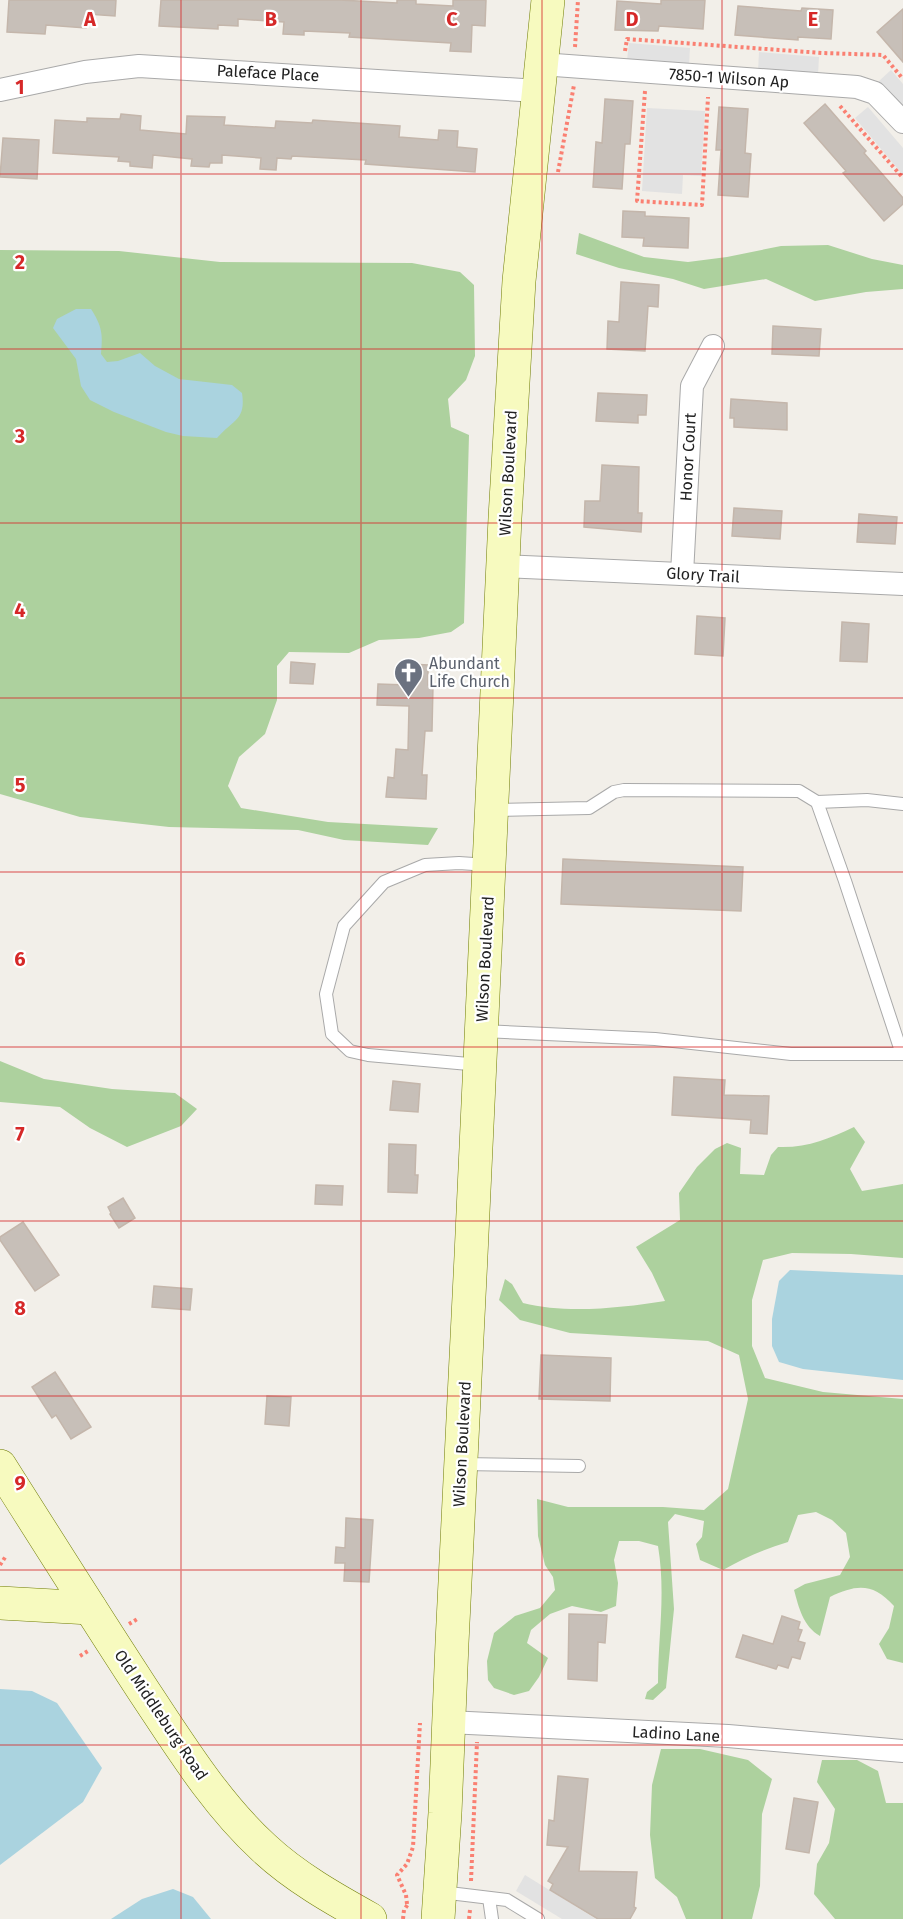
<svg xmlns="http://www.w3.org/2000/svg" width="903" height="1919" viewBox="0 0 903 1919" font-family="'Fira Sans',sans-serif">
  <rect width="100%" height="100%" fill="#f2efe9"/>
  <!-- forest -->
  <g fill="#add19e">
    <path d="M579,233L644,257L688,262L727,257L781,246L828,245L872,259L903,265V289L866,292L815,301L766,279L704,289L673,279L619,268L576,254Z"/>
    <path d="M0,250L119,251L220,262L412,263L460,272L474,285L475,356L466,380L448,399L451,427L469,435L464,623L451,632L419,638L379,640L349,653L289,652L277,666V700L265,734L239,757L228,786L241,808L328,822L438,828L428,845L344,840L298,830L169,827L80,817L0,794Z"/>
    <path d="M0,1061L44,1079L112,1089L175,1093L197,1109L181,1126L127,1147L90,1128L60,1107L0,1102Z"/>
    <path d="M854,1127L865,1142L850,1169L862,1191L903,1184V1258L851,1254L792,1253L763,1260L752,1300V1346L765,1378L823,1392L903,1399V1663L887,1659L879,1644L889,1628L894,1606C873,1583 857,1584 830,1597L820,1636C803,1626 799,1608 794,1590L805,1584L840,1575L850,1557L846,1533L832,1520L816,1512L798,1515L788,1542C765,1549 744,1558 723,1570L700,1560L696,1544L702,1537L704,1521L675,1514L668,1522L674,1609L666,1688L653,1700L645,1699L647,1692L658,1683C658,1635 666,1595 658,1546L639,1541H619L614,1560L618,1583L616,1606L601,1612L572,1606L550,1614L531,1630L527,1643L548,1658L539,1677L529,1691L514,1695L494,1688L488,1680L487,1661L494,1633L515,1616L540,1608L555,1590L553,1577L545,1565L538,1536L537,1499L568,1507H663L704,1510L728,1489L748,1399L739,1355L708,1341L570,1333L520,1320L499,1300L505,1279L512,1284L523,1303C566,1314 621,1308 665,1301L652,1273L636,1247L680,1220L679,1193L697,1167L715,1149L727,1143L741,1148L740,1174L764,1175L771,1155L778,1147C808,1148 828,1139 854,1127Z"/>
    <path d="M661,1749H700L748,1760L772,1779L762,1814L760,1886L752,1919H686L677,1897L655,1878L650,1835L652,1785Z"/>
    <path d="M822,1760H857L878,1771L886,1803H903V1919H835L814,1894L817,1864L829,1843L835,1809L817,1782Z"/>
  </g>
  <!-- parking -->
  <g fill="#e2e2e2">
    <path d="M629,43L690,48L689,65L627,60Z"/>
    <path d="M759,52L819,57L818,75L758,71Z"/>
    <path d="M891,70L903,84V110L878,82Z"/>
    <path d="M868,107L903,148V175L855,118Z"/>
    <path d="M647,108L705,111L701,176L683,175L682,194L642,191Z"/>
    <path d="M525,1875L596,1919H562L516,1891Z"/>
  </g>
  <!-- water -->
  <g fill="#aad3df">
    <path d="M76,309H91C102,326 103,334 101,354L107,362L118,361L140,353L155,366L179,379L232,385L242,393C246,420 234,419 217,438L183,436L166,432L114,412L90,400L81,386L76,359L53,328L57,319Z"/>
    <path d="M790,1270L903,1275V1380L803,1369L779,1362L772,1346V1319L779,1281Z"/>
    <path d="M0,1689L32,1691L57,1703L102,1768L83,1802L0,1865Z"/>
    <path d="M173,1889L193,1897L211,1919H111L142,1899Z"/>
  </g>
  <!-- building -->
  <g fill="#c7bfb8" stroke="#c4b6ab" stroke-width="1.5">
    <path d="M9,0H116L115,16L87,14L86,28L46,25L45,34L7,32Z"/>
    <path d="M161,0H339L397,3V0H416V4L453,6V0H486L485,26L472,25L471,52L450,51L451,43L349,37L350,33L304,31V35L283,34L284,22L238,19V26L218,25V29L159,26Z"/>
    <path d="M661,0H705L703,29L659,26L658,31L615,30L617,1L661,4Z"/>
    <path d="M738,6L801,11L802,8L833,10L831,39L798,37V40L735,35Z"/>
    <path d="M903,9V62L877,32Z"/>
    <path d="M605,99L633,101L630,144H625L622,189L593,187L596,142L602,143Z"/>
    <path d="M825,104L866,151L864,153L903,198V204L884,221L843,173L846,171L804,123Z"/>
    <path d="M719,107L748,109L745,153L751,154L748,197L718,195L721,150H716Z"/>
    <path d="M121,114L141,116L140,130L186,134L187,116L225,117L224,125L275,128L276,121L312,123L313,120L400,126L399,137L438,140L439,130L458,131L457,147L477,149L475,172L365,164L366,160L292,156L291,159L277,158L276,170L260,169L261,158L222,155V163H210L209,167L191,166L192,159L153,155L152,168L130,166V162L118,161L119,157L53,153L55,120L87,122V118L120,119Z"/>
    <path d="M3,138L39,140L37,179L0,177Z"/>
    <path d="M623,211L645,212V216L689,218L688,248L643,246L644,238L622,237Z"/>
    <path d="M621,282L659,285L658,307L648,306L645,351L607,349L608,321L619,322Z"/>
    <path d="M773,326L821,329L819,356L772,354Z"/>
    <path d="M598,393L647,395L646,415H638V423L596,421Z"/>
    <path d="M731,399L787,403V430L734,427V418H730Z"/>
    <path d="M602,465L639,467L638,513H642L641,532L584,527L585,501H600Z"/>
    <path d="M734,508L782,511L780,539L732,536Z"/>
    <path d="M859,514L897,517L895,544L857,542Z"/>
    <path d="M697,616L725,618L723,656L695,654Z"/>
    <path d="M842,622L869,624L867,662L840,661Z"/>
    <path d="M291,662L315,664L313,684L290,683Z"/>
    <path d="M409,664L428,665V685H433L432,731H425L422,775H427L426,799L386,797L388,777L394,778L396,749L408,750L409,706L377,705L378,684L408,685Z"/>
    <path d="M563,859L743,867L741,911L561,904Z"/>
    <path d="M674,1077L725,1080L724,1095L769,1096L767,1134L750,1133L751,1120L672,1115Z"/>
    <path d="M393,1081L420,1084L418,1112L390,1110Z"/>
    <path d="M389,1144L416,1145L415,1175H418L417,1193L388,1192Z"/>
    <path d="M316,1185L343,1186L342,1205L315,1204Z"/>
    <path d="M123,1198L135,1218L119,1228L110,1214L111,1213L108,1207Z"/>
    <path d="M23,1222L59,1275L35,1291L0,1240V1237Z"/>
    <path d="M154,1286L192,1289L190,1310L152,1307Z"/>
    <path d="M541,1355L611,1358L610,1401L539,1399Z"/>
    <path d="M55,1372L91,1427L71,1439L56,1415L52,1418L32,1387Z"/>
    <path d="M267,1396L291,1397L289,1426L265,1424Z"/>
    <path d="M346,1518L373,1520L369,1582L344,1581L345,1563H335L336,1547L345,1548Z"/>
    <path d="M569,1614L607,1615L605,1643L598,1642L597,1681L568,1679Z"/>
    <path d="M782,1616L800,1622L798,1629L802,1630L798,1641L805,1643L800,1659L792,1657L788,1668L778,1665L776,1669L736,1657L743,1635L773,1644Z"/>
    <path d="M558,1776L588,1779L579,1871L637,1872L634,1907L636,1908L630,1919H598L550,1890L553,1884L548,1881L568,1847L547,1845L549,1820L554,1821Z"/>
    <path d="M794,1798L818,1802L809,1853L786,1849Z"/>
  </g>
  <g fill="none" stroke-linecap="round" stroke-linejoin="round">
    <defs>
      <g id="lane">
        <path d="M817,802L867,800L903,804"/>
        <path d="M492,810L589,808L614,792L624,790L799,791L817,802L845,881L902,1054"/>
        <path d="M483,1031L655,1039L791,1054H903"/>
        <path d="M480,1065L368,1055L350,1051L332,1034L326,994L344,926L384,882L425,865L459,863L488,865"/>
        <path d="M462,1464L579,1466"/>
        <path d="M441,1892L507,1900L538,1919"/>
        <path d="M489,1898L492,1919"/>
      </g>
      <g id="street">
        <path d="M541,64L857,87L875,93L903,122"/>
        <path d="M0,90L85,72L139,66L538,91"/>
        <path d="M503,566L903,584"/>
        <path d="M682,574L692,386L713,346"/>
        <path d="M448,1722L728,1736L903,1751"/>
      </g>
      <g id="secondary">
        <path d="M0,1466C48,1542 96,1618 145,1693C181,1747 216,1804 264,1848C295,1877 334,1899 370,1919"/>
        <path d="M0,1603L90,1608"/>
        <path d="M438,1919L445,1813L452,1643L471,1256L505,518L519,281L548,0"/>
      </g>
    </defs>
    <!-- lane casing -->
    <use href="#lane" stroke="#a9a9a9" stroke-width="14"/>
    <!-- street casing -->
    <use href="#street" stroke="#a9a9a9" stroke-width="24"/>
    <!-- secondary casing -->
    <use href="#secondary" stroke="#707d05" stroke-width="34"/>
    <!-- path -->
    <g stroke="#fa8072" stroke-width="4" stroke-dasharray="3 3" stroke-linecap="butt">
      <path d="M575,47L578,0"/>
      <path d="M625,51L627,39L822,53L883,55L903,79"/>
      <path d="M645,91L637,201L702,205L708,97"/>
      <path d="M840,106L903,178"/>
      <path d="M558,172L574,85"/>
      <path d="M0,1565L6,1556"/>
      <path d="M129,1624L139,1618"/>
      <path d="M80,1656L88,1651"/>
      <path d="M471,1881L477,1742"/>
      <path d="M407,1904L406,1895L397,1875L407,1864L413,1847L420,1723"/>
      <path d="M403,1919L404,1910L408,1904"/>
      <path d="M469,1919L470,1910"/>
    </g>
    <!-- lane -->
    <use href="#lane" stroke="#fff" stroke-width="12"/>
    <!-- street -->
    <use href="#street" stroke="#fff" stroke-width="22"/>
    <!-- secondary -->
    <use href="#secondary" stroke="#f7fabf" stroke-width="33"/>
  </g>
  <!-- grid -->
  <path fill="none" stroke="#d62828" stroke-width="1.5" stroke-opacity="0.55" d="M181,0V1919M361,0V1919M542,0V1919M722,0V1919M0,174H903M0,349H903M0,523H903M0,698H903M0,872H903M0,1047H903M0,1221H903M0,1396H903M0,1570H903M0,1745H903"/>
  <!-- icons -->
  <defs>
    <symbol id="church-pin" viewBox="-11 -11 22 30"><path d="M0 17L-7.5 6A9.5 9.5 0 1 1 7.5 6Z" fill="#6b7280" stroke="#fff"/><path d="M-1.2-6h2.4v3.5h3.3v2.4h-3.3V6h-2.4V-.1h-3.3v-2.4h3.3Z" fill="#fff"/></symbol>
  </defs>
  <g fill-rule="evenodd">
    <use href="#church-pin" x="392" y="656" width="33" height="45"/>
  </g>
  <g text-anchor="middle" dominant-baseline="central" stroke-width="4.5" stroke-linejoin="round" paint-order="stroke">
    <!-- street labels -->
    <g font-size="16" fill="#222" stroke="#fff">
      <text transform="translate(268 73) rotate(3)">Paleface Place</text>
      <text transform="translate(729 78) rotate(4)">7850-1 Wilson Ap</text>
      <text transform="translate(688 457) rotate(-87)">Honor Court</text>
      <text transform="translate(508 473) rotate(-87)">Wilson Boulevard</text>
      <text transform="translate(703 575) rotate(3)">Glory Trail</text>
      <text transform="translate(485 959) rotate(-87)">Wilson Boulevard</text>
      <text transform="translate(462 1444) rotate(-87)">Wilson Boulevard</text>
      <text transform="translate(161 1715) rotate(56)">Old Middleburg Road</text>
      <text transform="translate(676 1734) rotate(3)">Ladino Lane</text>
    </g>
    <!-- worship labels -->
    <g font-size="16" fill="#5b616d" stroke="#fff" text-anchor="start">
      <text x="429" y="663">Abundant<tspan x="429" dy="18">Life Church</tspan></text>
    </g>
  </g>
  <g font-size="20" text-anchor="middle" font-weight="bold" fill="#d62828" stroke="#fff" stroke-width="4.5" stroke-linejoin="round" paint-order="stroke">
    <text x="90" y="26">A</text>
    <text x="271" y="26">B</text>
    <text x="452" y="26">C</text>
    <text x="632" y="26">D</text>
    <text x="813" y="26">E</text>
    <text x="20" y="94">1</text>
    <text x="20" y="269">2</text>
    <text x="20" y="443">3</text>
    <text x="20" y="617">4</text>
    <text x="20" y="792">5</text>
    <text x="20" y="966">6</text>
    <text x="20" y="1141">7</text>
    <text x="20" y="1315">8</text>
    <text x="20" y="1490">9</text>
  </g>
</svg>
